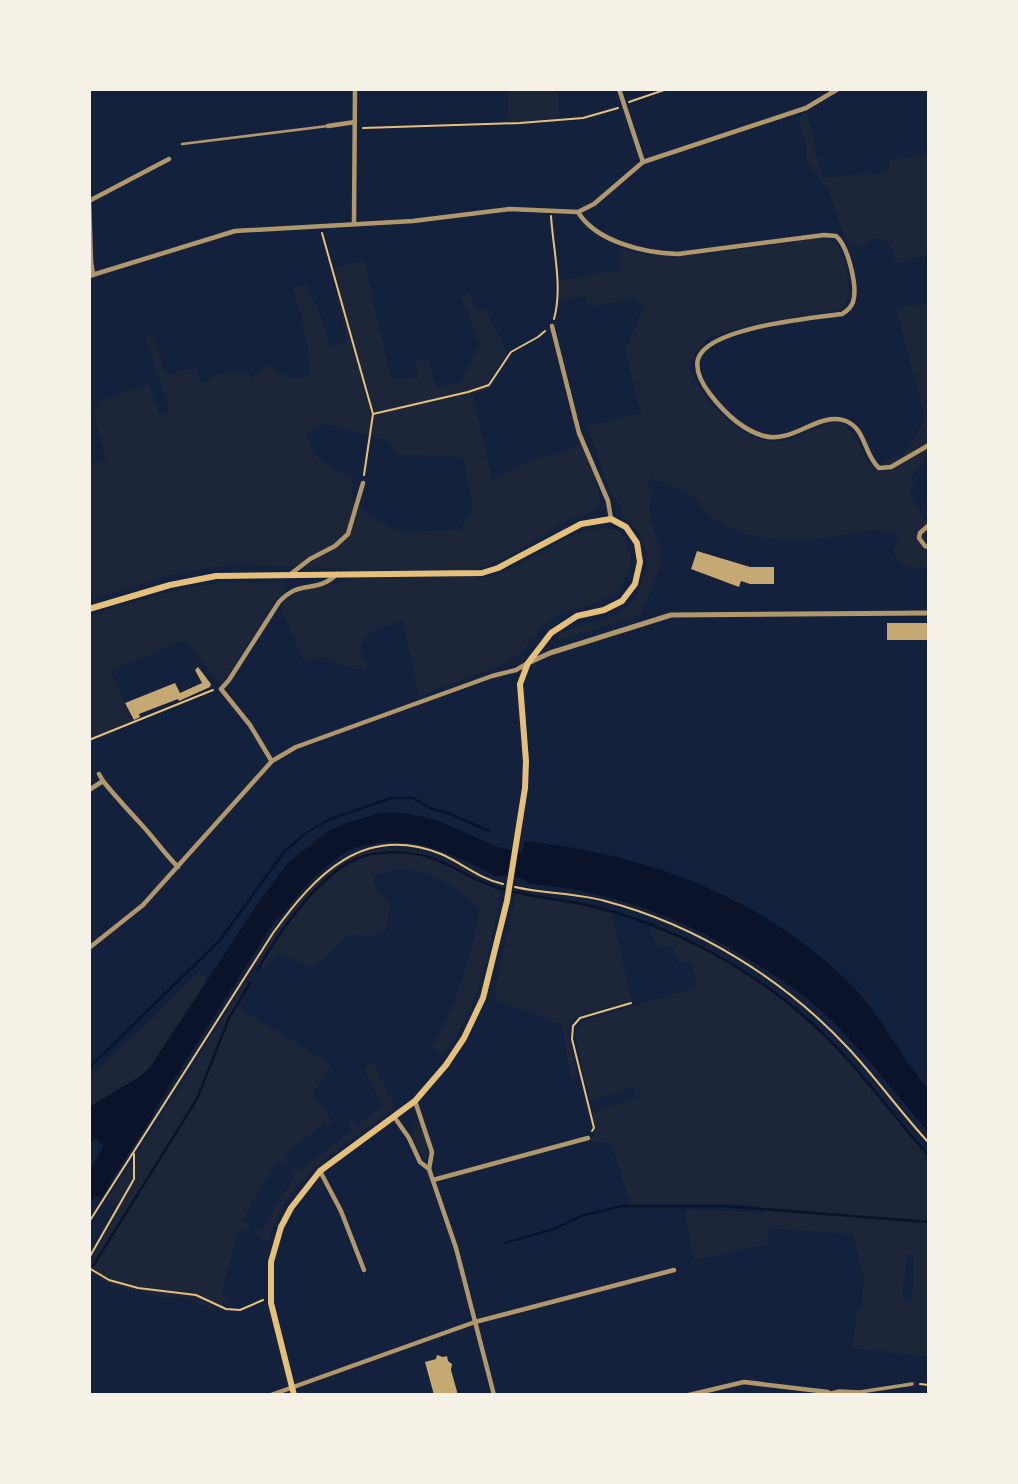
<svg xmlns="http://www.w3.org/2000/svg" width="1018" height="1484" viewBox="0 0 1018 1484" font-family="Mulish,sans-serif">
  <rect width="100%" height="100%" fill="#14213d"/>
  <!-- green -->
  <g fill="#1d2539" fill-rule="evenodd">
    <path d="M507,89H557L560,118L509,123Z"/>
    <path d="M807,113L822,178L888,172L890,159L929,154V254L896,264L890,245L885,239L872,238L864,248L845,239L828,189L819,180L806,158L807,148L798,117Z"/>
    <path d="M819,238L835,241C847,256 854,292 843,309L767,321L708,338L696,353L690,368C699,397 742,444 776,442C796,440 815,429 832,421C868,428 858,473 887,472L883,462L904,454L925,419L896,308L929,303V457L910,478L915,485L909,491L925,520L929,518V543L925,553L929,554V567C918,570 896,566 894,552C893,546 898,541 901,536C871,524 846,537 816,539C798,541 780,541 762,538C739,534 721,526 704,510C700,506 698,501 694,497C682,487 664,484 650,478L646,487L653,491C642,519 663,539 661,565L641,615L559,640L558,635C579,623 605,622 625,609C633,605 638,595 641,587C653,557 646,533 621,514L622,509L611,494L587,426L641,413L625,350L644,306L634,299L589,307L585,296L559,301V281L619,270L621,263L619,248C664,267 768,245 819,238Z"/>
    <path d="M364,260L391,379L418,378L415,360L427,359L437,388L461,382L480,342L460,296L469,293L477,311L486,309L508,355L499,366L489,389L473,394L492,480L528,462L582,445C589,465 600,486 600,507C592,513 583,513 574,517C539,534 515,558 476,569L479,578C524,576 581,511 620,532L631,556L629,571L616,593L595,603L565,611L541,628L520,654L505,663L419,696L403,619L365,636L360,648L367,670L348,668L323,657L304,661L282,611V604C298,583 327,591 348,579L349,569L234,564L174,574L89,600V464L106,460L92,408L100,405L99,400L149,384L160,415L170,411L145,336L151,335L167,375L196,367L201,384C208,381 210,378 215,375C223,371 240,371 249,373L251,378L255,377L266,365L290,378H308C314,360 299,306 292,286L306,284L322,319L330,347L348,342L331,270ZM325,424L389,441L397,455C420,455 440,457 463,457L473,509L460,530L401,532L365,513L353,499L352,476C325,465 315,462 306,432Z"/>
    <path d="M282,582L285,591L277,597L226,679L219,683L185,640L110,671L133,721L89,739V615L181,589L221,583Z"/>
    <path d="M385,848C440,849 454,867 500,890C491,948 479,1009 442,1056L431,1047C457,1005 471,957 480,909C463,890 426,868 400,869C391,869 381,874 373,877L376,889L390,903L386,930L371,937L356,935L345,937L319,963L311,967L278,953L265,968L255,965C278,926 307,879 348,858C359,852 372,850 385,848Z"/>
    <path d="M517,893L558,899L611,913L632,1001L604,1008L572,1020L568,1032L578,1077L571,1079L562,1025L496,1000L495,989Z"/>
    <path d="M649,925L706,949L753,977L780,996L840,1051L929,1156V1357L852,1348L857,1308H861L864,1278L853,1234L768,1228V1244L694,1261L684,1210L754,1212L766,1218L762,1206L722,1203L630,1204L611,1142L597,1143L590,1140L594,1136L592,1113L637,1097L633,1087L590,1101L575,1033L579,1024L584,1021L698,987L691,962L678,963L673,948L656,945ZM907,1255L914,1256L912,1302L902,1299Z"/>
    <path d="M199,972L206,977V983L150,1067L142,1075L89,1107V1077L143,1027Z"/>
    <path d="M245,981L251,983L238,1007L331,1065L313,1094L332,1121L328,1129L324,1123L284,1156L289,1162L284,1167L278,1162L262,1184L242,1222L249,1225L246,1231L239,1230L221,1294L228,1296L227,1304C222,1305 215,1308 209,1307C195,1304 184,1291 169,1299L108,1284L89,1271V1254L117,1208L107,1200L185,1080Z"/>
    <path d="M373,1063L395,1107C366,1130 310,1165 290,1195C280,1209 275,1223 269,1239L259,1244L261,1237L254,1234L256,1228L263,1230L275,1206L295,1177L290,1172L295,1167L300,1171L352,1130L348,1124L352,1120L357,1126L383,1105L363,1068Z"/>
    <path d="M414,1120L422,1127L429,1154L426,1158C415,1153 409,1131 414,1120Z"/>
  </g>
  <!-- water -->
  <path fill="#0b132b" d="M381,813H404L437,820L497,847L522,852L525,841C648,854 770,899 857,991C885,1021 901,1059 929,1089V1133C897,1095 866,1055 831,1020C811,1000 787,983 763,968C692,922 615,890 530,884C520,876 507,874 495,876C451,853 410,832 359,847C298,865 221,1009 186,1064C158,1109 128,1153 101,1199L95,1196L89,1205V1171L104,1146L97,1140H93L89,1145V1107L142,1075L150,1067L261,899L288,863L327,832L345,823Z"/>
  <!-- pier -->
  <path fill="#14213d" d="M278,916L280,917L156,1112L154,1111Z"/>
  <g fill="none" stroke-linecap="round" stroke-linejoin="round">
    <!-- stream -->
    <g stroke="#0b132b" stroke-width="2.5">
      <path d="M258,969C278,933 318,876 356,859C377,850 407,851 429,857C455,865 475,883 502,889C532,898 565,899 596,907C687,931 775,981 840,1051C871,1084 898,1122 929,1156"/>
      <path d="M89,1068L220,940L284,852L306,833L328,820L391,798H413L430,808L448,813L489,831"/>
      <path d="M505,1243L554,1229L581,1216L622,1206H722L929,1222"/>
      <path d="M93,1266L197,1099L229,1018L250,983"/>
    </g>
  </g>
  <!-- building -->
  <g fill="#c6a872">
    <path d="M697,551L750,567H774V584H750L741,581L739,587L691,569Z"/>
    <rect x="887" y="623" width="42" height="17"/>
    <path d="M198,667L211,684L210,687L179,701L178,699L139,714L140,717L134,720L125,703L175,683L180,693L202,683L195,670Z"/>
    <path d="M437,1355L443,1357L447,1356L448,1361L452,1364L451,1370L458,1395H434L425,1362L436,1359Z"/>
  </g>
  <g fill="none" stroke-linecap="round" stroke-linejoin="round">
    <!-- path -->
    <g stroke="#e5c07b" stroke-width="2">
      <path d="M629,102L667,89"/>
      <path d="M363,128L520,123L583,118L618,108"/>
      <path d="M551,216C553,249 563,287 554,319"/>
      <path d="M322,233L373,414L364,475"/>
      <path d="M373,414L468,392L489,385L511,352L538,337L545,331"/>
      <path d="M89,740L213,690"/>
      <path d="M515,887C545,894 576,893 605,901C697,925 785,980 849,1049C877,1079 901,1113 929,1143"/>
      <path d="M592,1131L594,1128L572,1039L573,1026L580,1018L631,1003"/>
      <path d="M89,1222L273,933C315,875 363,823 441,854C462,863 480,879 503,884"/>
      <path d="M89,1258L134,1179V1154"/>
      <path d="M89,1268L109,1280L138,1288L196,1295L226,1309L240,1310L263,1300"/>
      <path d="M920,1384L929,1385"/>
    </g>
    <!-- service -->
    <path stroke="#b1986c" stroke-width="2.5" d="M182,144L328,126"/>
    <!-- pedestrian -->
    <path stroke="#b1986c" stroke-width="3.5" d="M831,1393L839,1391L860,1392L912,1384"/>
    <!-- minor -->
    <g stroke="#b1986c" stroke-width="4.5">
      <path d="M619,89L643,162"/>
      <path d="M328,126L355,122"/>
      <path d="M89,199L91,261L93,275"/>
      <path d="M89,201L169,159"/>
      <path d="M578,212C596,242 645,253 678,254L824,235L836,236C848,246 858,287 853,302C851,308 847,311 842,314C813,318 708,327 698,359C695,371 703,385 710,394C723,411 742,430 764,436C793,444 819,411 846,421C866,429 864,455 879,468L891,467L929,445"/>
      <path d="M354,222L355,89"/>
      <path d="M89,276L235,231L413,221L510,209L578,212L594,204L643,162L806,108L838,89"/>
      <path d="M552,326L579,433L608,501L611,519"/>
      <path d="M929,525L920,533L919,538L925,546L929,547"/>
      <path d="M292,573L310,559L335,546L348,534L363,483"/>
      <path d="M271,760L250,725L221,689L229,680L279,602C301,578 315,595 337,574"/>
      <path d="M99,774L103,781"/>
      <path d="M89,790L103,781C115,796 128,810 141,824C154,838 164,853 178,867"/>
      <path d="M89,948L143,905L272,761L296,747L492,676L516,670L528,663"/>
      <path d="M415,1101L432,1152L429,1169"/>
      <path d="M395,1118L409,1138L420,1162L429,1169L456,1248L494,1395"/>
      <path d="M320,1171L341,1211L364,1270"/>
      <path d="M433,1180L588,1138"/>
      <path d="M271,1395L475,1322L674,1270"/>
      <path d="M689,1395L744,1382L828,1392L831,1395"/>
    </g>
    <!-- tertiary -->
    <path stroke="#b1986c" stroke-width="5" d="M528,663L550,653L671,615L929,613"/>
    <!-- secondary -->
    <path stroke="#e5c07b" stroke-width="6" d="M89,609L170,585L216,576L482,573L498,568L581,524L611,519L626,527L637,543L640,562L635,584L622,601L604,610L577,616L551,633L528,663L520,684L526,761L525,788L507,901L483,998L464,1038L446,1065L415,1101L320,1171L291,1208L281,1227L271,1262V1303L294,1395"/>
  </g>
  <!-- border -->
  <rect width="1018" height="1484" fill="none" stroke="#f6f1e7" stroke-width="182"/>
</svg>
